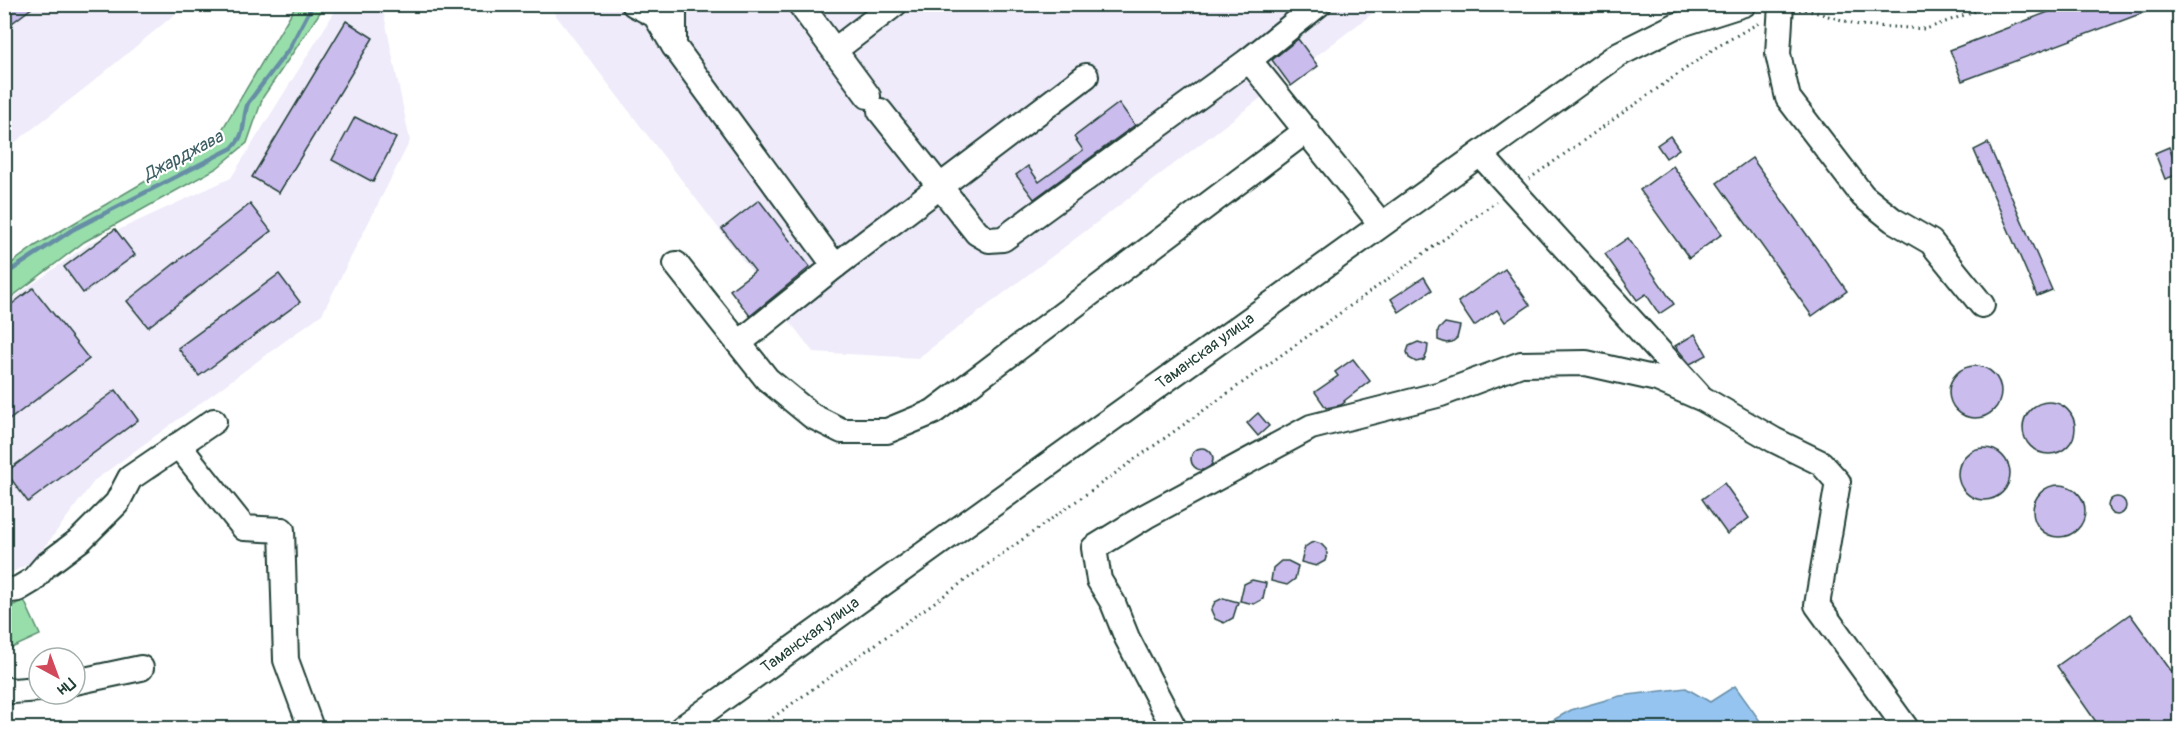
<svg xmlns="http://www.w3.org/2000/svg" width="2184" height="733" viewBox="0 0 2184 733" font-family="Pangolin,sans-serif">
  <rect width="100%" height="100%" fill="#fff"/>
  <filter id="ink" filterUnits="userSpaceOnUse"><feTurbulence type="fractalNoise" baseFrequency=".0167" numOctaves="2"/><feDisplacementMap in="SourceGraphic" scale="12" xChannelSelector="R" yChannelSelector="G"/><feConvolveMatrix kernelMatrix="1 2 1 2 8 2 1 2 1" color-interpolation-filters="sRGB"/></filter>
  <g filter="url(#ink)">
    <!-- built -->
    <g fill="#efebfa">
      <path d="M1373,4L1377,10L918,358L813,352L548,5Z"/>
      <path d="M5,5H186L89,85L5,150Z"/>
      <path d="M339,5H382L410,141L322,314L95,480L34,561L5,576V304L90,243L231,178Z"/>
    </g>
    <!-- green -->
    <g fill="#98deab" stroke="#5c8e70" stroke-width="1.5">
      <path d="M296,5H325L263,97L247,143L217,168L84,242L5,302V268L35,246L216,140Z"/>
      <path d="M24,600L40,635L5,651V609Z"/>
    </g>
    <!-- water -->
    <path fill="#96c4f1" stroke="#668ea5" stroke-width="1.5" d="M1735,686L1765,728H1539L1571,710L1620,696L1686,688L1710,702Z"/>
    <g fill="none" stroke-linecap="round" stroke-linejoin="round">
      <!-- stream -->
      <path stroke="#668ea5" stroke-width="4.5" d="M4,275L72,230L232,148C248,132 241,121 248,103L289,49L313,4"/>
    </g>
    <!-- building -->
    <g fill="#cbbcee" stroke="#1f3d34" stroke-width="1.5">
      <path d="M4,4H37L4,29Z"/>
      <path d="M2069,4L2161,6L1962,81L1950,50Z"/>
      <path d="M346,21L373,38L279,193L252,177Z"/>
      <path d="M1298,39L1318,66L1291,86L1272,60Z"/>
      <path d="M1119,103L1135,125L1034,199L1016,175L1028,166L1039,182L1083,150L1074,137Z"/>
      <path d="M355,117L396,138L373,182L332,160Z"/>
      <path d="M1670,136L1679,149L1666,158L1657,145Z"/>
      <path d="M1988,143L2052,290L2037,296L1974,150Z"/>
      <path d="M2169,147L2179,174L2165,179L2155,153Z"/>
      <path d="M1752,158L1847,291L1812,316L1717,183Z"/>
      <path d="M1673,166L1722,234L1689,258L1640,190Z"/>
      <path d="M759,200L810,267L750,316L730,290L755,271L722,229Z"/>
      <path d="M250,204L271,231L148,327L127,301Z"/>
      <path d="M115,229L135,255L83,293L64,267Z"/>
      <path d="M1628,238L1674,304L1659,314L1646,294L1637,300L1605,254Z"/>
      <path d="M1505,269L1530,305L1505,322L1497,310L1474,326L1458,302Z"/>
      <path d="M279,274L300,302L199,376L178,348Z"/>
      <path d="M1424,277L1432,290L1399,312L1391,299Z"/>
      <path d="M33,288L89,359L4,424V310Z"/>
      <path d="M1445,323L1460,326L1457,338L1452,342L1446,343L1438,340V330Z"/>
      <path d="M1695,334L1707,355L1690,364L1675,346Z"/>
      <path d="M1418,342L1428,345L1427,353L1424,360L1416,362L1409,358L1407,352L1409,346Z"/>
      <path d="M1353,359L1370,381L1344,401L1345,402L1341,405L1326,408L1315,392L1338,376L1335,372Z"/>
      <circle cx="1975" cy="392" r="26"/>
      <path d="M116,390L138,420L28,502L6,472Z"/>
      <circle cx="2049" cy="428" r="26"/>
      <path d="M1258,413L1269,426L1258,436L1247,423Z"/>
      <circle cx="1984" cy="474" r="26"/>
      <circle cx="1202" cy="459" r="11"/>
      <path d="M1724,483L1749,518L1727,534L1702,499Z"/>
      <circle cx="2059" cy="511" r="26"/>
      <circle cx="2117" cy="506" r="9"/>
      <path d="M1315,542L1321,544L1326,549L1327,554L1325,561L1316,566L1301,562L1305,547L1311,543Z"/>
      <path d="M1281,561H1288L1298,566L1295,579L1287,585L1271,581L1273,568Z"/>
      <path d="M1252,580L1266,583L1263,599L1254,604L1240,601L1244,584Z"/>
      <path d="M1223,598L1238,602L1233,618L1224,623L1215,619L1211,610L1215,602Z"/>
      <path d="M2130,614L2180,683V729H2101L2057,666Z"/>
    </g>
    <g fill="none" stroke-linecap="round" stroke-linejoin="round">
      <defs>
        <g id="minor">
          <path d="M634,4L655,15L674,46L835,266"/>
          <path d="M800,4L868,96"/>
          <path d="M1781,4L1778,54L1788,98L1863,196L1893,220L1931,242L1982,305"/>
          <path d="M674,46V4"/>
          <path d="M835,50L895,4"/>
          <path d="M1249,60L1319,4"/>
          <path d="M880,111L977,233L989,240L1003,239L1249,60L1381,224"/>
          <path d="M1480,154L1698,394"/>
          <path d="M676,264L767,379L812,416L842,431H887L933,412L1307,130"/>
          <path d="M739,343L835,266L1086,76"/>
          <path d="M178,445L244,528L282,530L286,660L311,728"/>
          <path d="M4,591L18,589L33,580L45,566L81,539L117,503L130,478L214,421"/>
          <path d="M75,682L141,668"/>
          <path d="M4,689L13,691L39,689"/>
          <path d="M682,728L1619,54L1675,26L1744,4"/>
          <path d="M1174,728L1127,638L1113,603L1099,580L1094,548L1146,516L1311,427L1441,394L1521,364L1586,363L1657,379L1703,399L1774,440L1821,463L1838,482L1817,605L1906,728"/>
        </g>
      </defs>
      <!-- minor casing -->
      <use href="#minor" stroke="#1f3d34" stroke-width="28"/>
      <!-- path -->
      <g stroke="#1f3d34" stroke-width="3" stroke-dasharray="1.5 4.5" stroke-linecap="butt">
        <path d="M1799,10L1804,9L1859,25L1926,29L1995,4"/>
        <path d="M1529,179L1715,48L1762,21"/>
        <path d="M758,728L1496,202"/>
      </g>
      <!-- minor -->
      <use href="#minor" stroke="#fff" stroke-width="24"/>
    </g>
  </g>
  <g text-anchor="middle" dominant-baseline="central" stroke-width="4.5" stroke-linejoin="round" paint-order="stroke">
    <!-- street labels -->
    <g font-size="16" fill="#1f3d34" stroke="#fff">
      <text transform="translate(1205 351) rotate(-36)">Таманская улица</text>
      <text transform="translate(810 635) rotate(-36)">Таманская улица</text>
    </g>
    <!-- water labels -->
    <g font-size="18" font-style="italic" fill="#3d5f63" stroke="#fff">
      <text transform="translate(183 156) rotate(-28)">Джарджава</text>
    </g>
  </g>
  <!-- margin -->
  <rect width="2184" height="733" fill="none" stroke="#fff" stroke-width="24"/>
  <rect x="12" y="12" width="2160" height="709" fill="none" stroke="#1f3d34" stroke-width="2" filter="url(#ink)"/>
  <!-- north arrow -->
  <g transform="translate(57 676) rotate(139)"><circle r="28" fill="#ffffff" stroke="#a5b1ae" stroke-width="1.5"/>
  <path d="M0-4.5L10 22L0 15L-10 22Z" fill="#d1495b"/>
  <text y="-9" font-size="16" font-weight="bold" text-anchor="middle" fill="#1f3d34">Пн</text>
  </g>
</svg>
